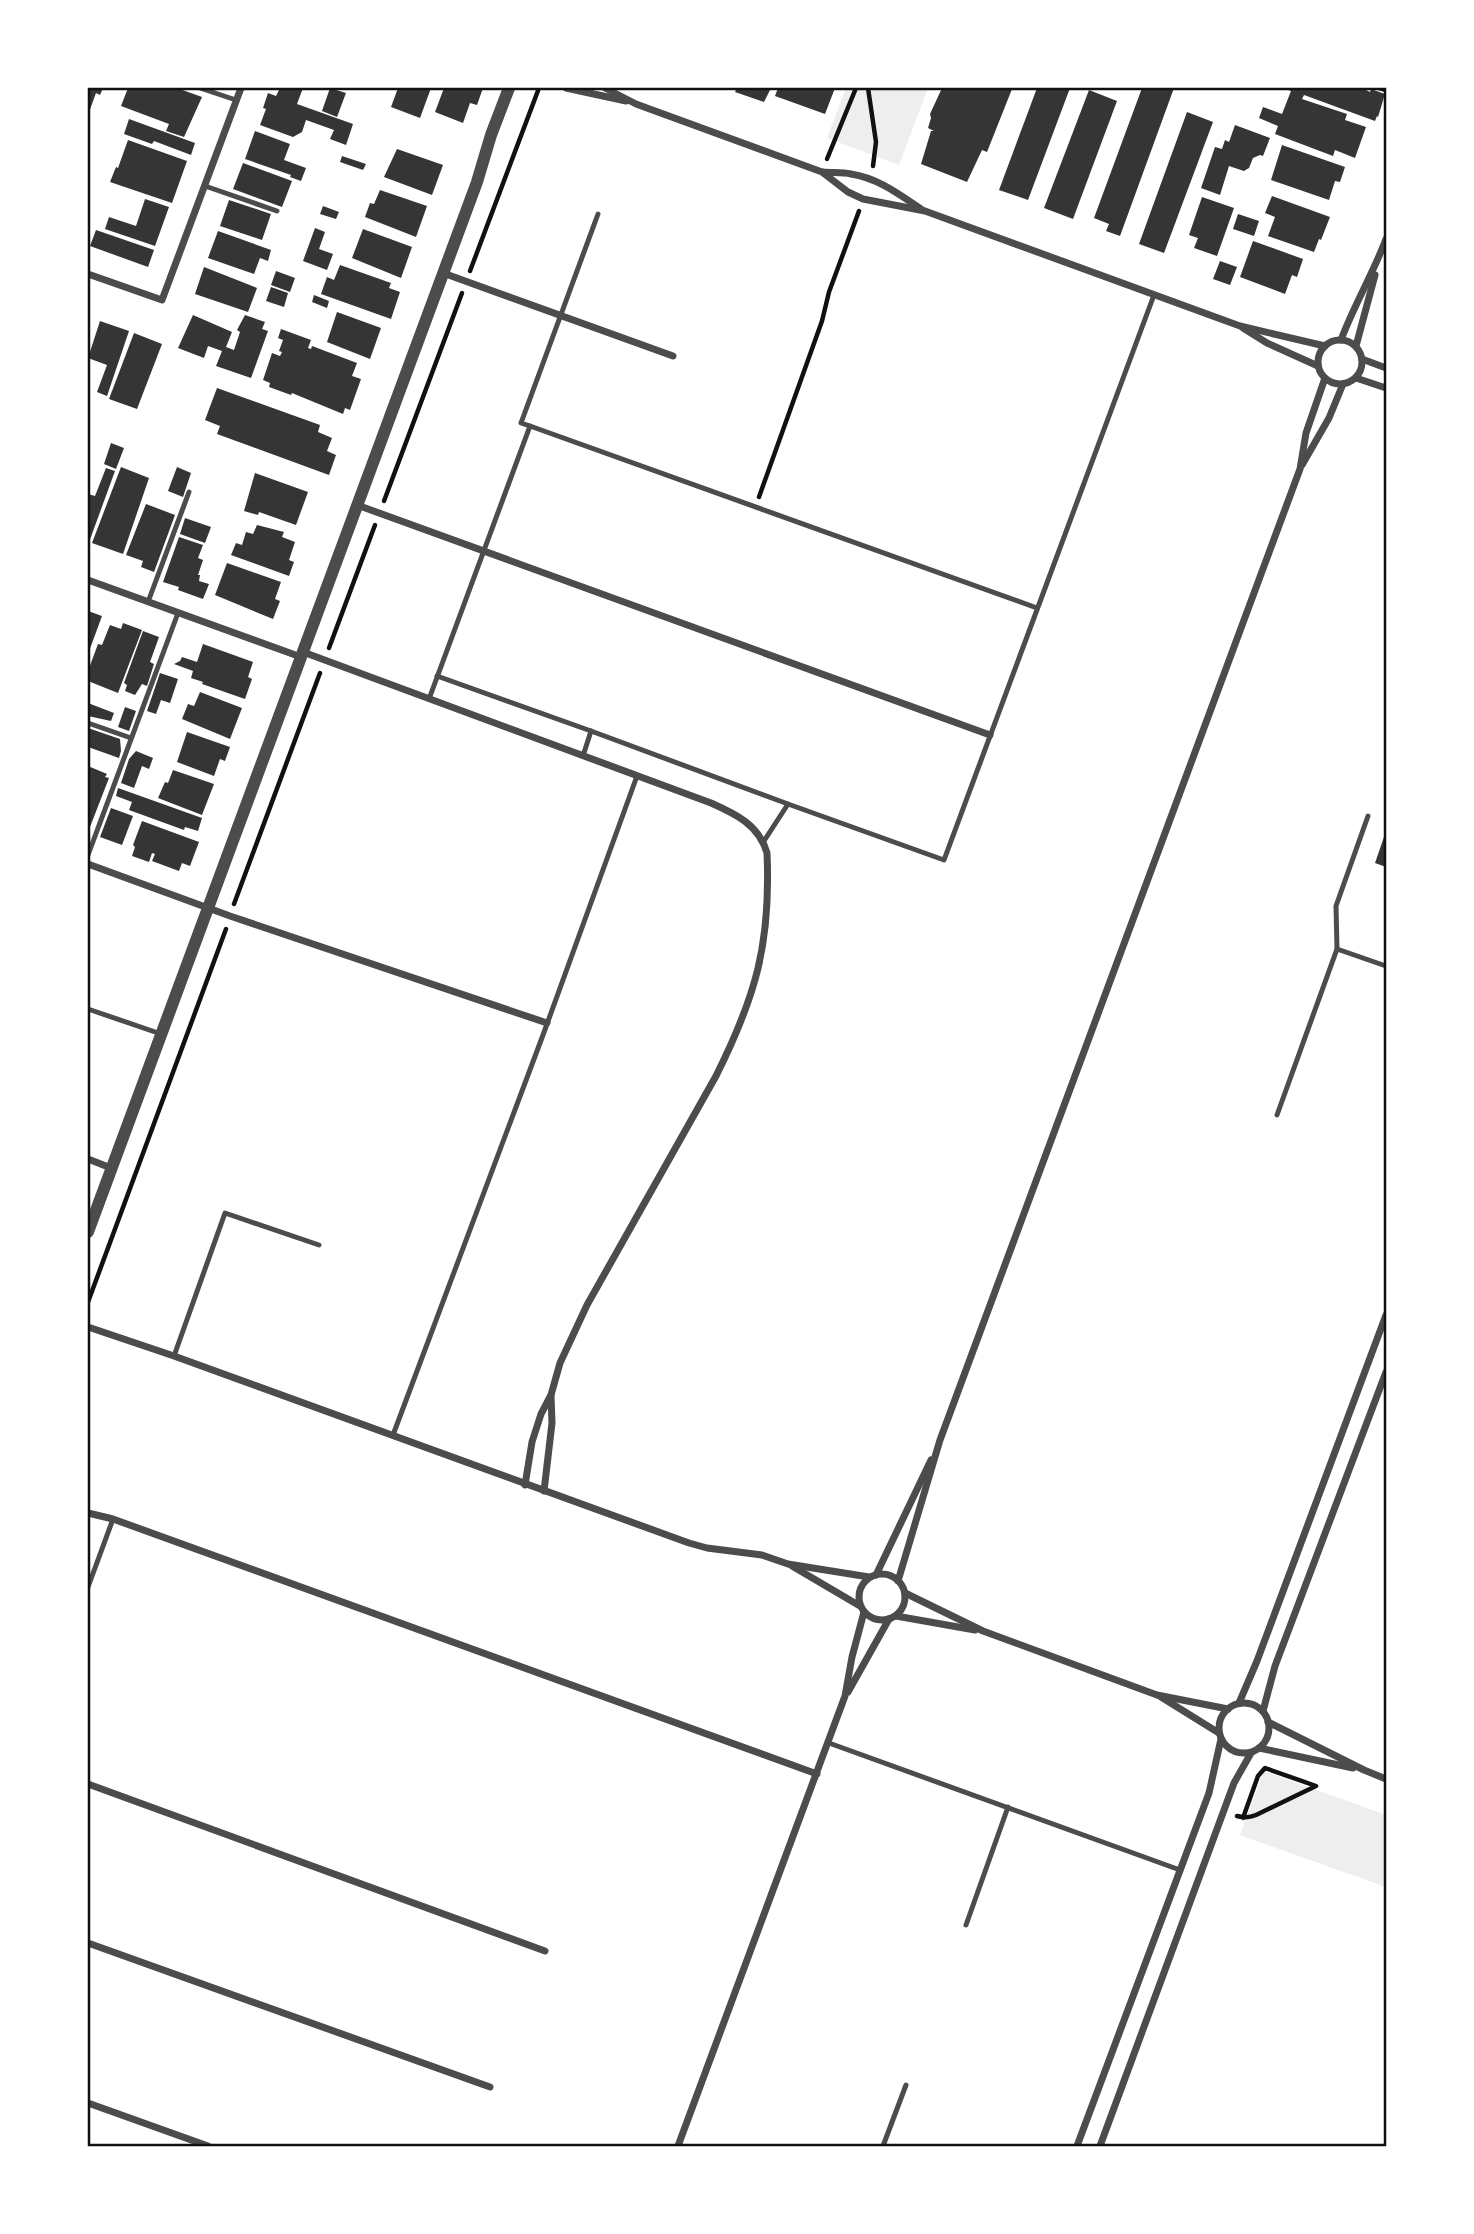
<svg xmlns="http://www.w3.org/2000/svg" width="1474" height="2234" viewBox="0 0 1474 2234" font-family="Jost,sans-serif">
  <rect width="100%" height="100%" fill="#fff"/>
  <!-- green -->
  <g fill="#eee">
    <path d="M846,88H928L899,165L827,138Z"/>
    <path d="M1264,1771L1386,1815V1887L1240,1835Z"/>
  </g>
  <!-- building -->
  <g fill="#353535">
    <path d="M88,88H103L100,95L96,93L88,115Z"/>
    <path d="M128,88H177L202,97L184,137L166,131L169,124L121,106Z"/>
    <path d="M280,88H303L297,104L353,124L346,145L330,139L334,130L306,120L302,132L293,137L260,125L266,109L263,108L268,93L276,96Z"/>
    <path d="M330,88L346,93L337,117L322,111Z"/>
    <path d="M398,88H431L420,118L391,107Z"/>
    <path d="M444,88H483L477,105L470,103L463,123L435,112Z"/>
    <path d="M737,88H771L764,102L735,92Z"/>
    <path d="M778,88L797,89L835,88L825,114L775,96Z"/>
    <path d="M942,88L1012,89L987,152L982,150L967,182L921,164L931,131H934L928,128L931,118L930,114Z"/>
    <path d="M1037,88H1070L1028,200L999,190Z"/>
    <path d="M1142,88H1174L1120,236L1106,231L1109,224L1094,218Z"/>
    <path d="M1283,88H1362L1370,92L1371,89L1385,94L1378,117L1377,116L1375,121L1304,95L1302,99L1347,114L1345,120L1366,127L1355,158L1335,150L1333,156L1275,134L1278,126L1259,118L1263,107L1282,114L1291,91Z"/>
    <path d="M1089,90L1117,101L1073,219L1044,208Z"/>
    <path d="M1187,112L1213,122L1164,253L1139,244Z"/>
    <path d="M129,119L195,143L191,155L154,141L152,144L124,134Z"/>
    <path d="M1235,125L1270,138L1263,156L1260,155L1253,158L1249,168L1244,171L1229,166L1220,195L1201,188L1215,147L1222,149L1225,140L1229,142Z"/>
    <path d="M255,131L290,144L284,160L306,168L301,181L290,177L291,175L245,159Z"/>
    <path d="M128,140L187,161L172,203L110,182L116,167L118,168Z"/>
    <path d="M1282,145L1345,167L1340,182L1335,181L1329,200L1271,180Z"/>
    <path d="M397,149L443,165L432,195L384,177Z"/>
    <path d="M342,156L366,164L363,170L340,162Z"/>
    <path d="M243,163L292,181L282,207L233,189Z"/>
    <path d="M380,190L427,206L416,237L365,217L370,203L374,204Z"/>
    <path d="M1272,196L1330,217L1321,240L1319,239L1314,252L1268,236L1275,217L1265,213Z"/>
    <path d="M1202,197L1234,208L1217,256L1194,248L1198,238L1189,235Z"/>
    <path d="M145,199L169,207L155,246L105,229L109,217L136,226Z"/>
    <path d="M229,200L271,214L262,240L220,226Z"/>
    <path d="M323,206L339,212L336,219L320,214Z"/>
    <path d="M1238,214L1259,221L1254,236L1233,229Z"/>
    <path d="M315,228L325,232L319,249L333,254L327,270L303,261Z"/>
    <path d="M363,229L412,247L401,278L352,258Z"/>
    <path d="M96,230L154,250L148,267L90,246Z"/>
    <path d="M218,231L271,250L268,261L260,258L254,274L208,258Z"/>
    <path d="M1253,241L1303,259L1297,277L1292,275L1285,294L1240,277Z"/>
    <path d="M1220,261L1237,267L1230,285L1213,279Z"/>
    <path d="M340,265L391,283L389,288L400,292L391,319L321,294L327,277L334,280Z"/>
    <path d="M204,267L257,288L248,312L195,294Z"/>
    <path d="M276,271L295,278L290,292L271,285Z"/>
    <path d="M271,287L288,293L284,307L266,301Z"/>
    <path d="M314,295L329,301L327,308L312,302Z"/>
    <path d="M337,312L381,328L370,359L327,342Z"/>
    <path d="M193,315L232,332L226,347L234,350L240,332L237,330L245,315L265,322L262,329L268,331L251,378L216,366L222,351L208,346L204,358L178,348Z"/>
    <path d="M100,321L129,331L107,396L97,392L107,365L88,358Z"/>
    <path d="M281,329L311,340L308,348L311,349L312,346L357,363L352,376L361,379L350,410L345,408L343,414L292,393L291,395L269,387L270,383L263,380L272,353L280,356L282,352L279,351L283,340L278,338Z"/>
    <path d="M134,333L162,344L137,409L109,399Z"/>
    <path d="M217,388L320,425L318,432L332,438L327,451L336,455L329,475L217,434L220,426L205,420Z"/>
    <path d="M111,443L124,448L116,469L104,464Z"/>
    <path d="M121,467L149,478L123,554L92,543Z"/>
    <path d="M177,467L191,473L183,497L168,491Z"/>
    <path d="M106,468L115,471L88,545V494L95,496Z"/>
    <path d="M255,473L308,492L296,525L259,512L258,515L244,511Z"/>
    <path d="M146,504L175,515L154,572L141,567L143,561L126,555Z"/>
    <path d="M185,518L211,527L205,543L180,534Z"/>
    <path d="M257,525L284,532L282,537L295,542L289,560L294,562L289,576L231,555L236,543L242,545L246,532L253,534Z"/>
    <path d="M179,537L203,545L198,558L203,560L198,575H200L199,581L209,584L203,599L178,590L179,587L163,582Z"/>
    <path d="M227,563L281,582L275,599L280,601L273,619L215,595Z"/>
    <path d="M88,611L102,616L88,654Z"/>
    <path d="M123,623L142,630L118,693L88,681V671L98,644L102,645L110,625L121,629Z"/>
    <path d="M143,631L159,637L150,662L154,664L147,686L142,684L135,695L125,691L127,685L124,683Z"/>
    <path d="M203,644L253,662L248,677L252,679L245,699L202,684L203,682L191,678L193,671L174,664L180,661L182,657L197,662Z"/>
    <path d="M160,673L178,679L170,703L161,700L156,714L147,711Z"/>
    <path d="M200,692L242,708L230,739L182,719L188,704L194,706Z"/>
    <path d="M88,703L114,713L111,721L88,716Z"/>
    <path d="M125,707L136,711L129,731L118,727Z"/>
    <path d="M88,728L120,739L121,751L119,758L88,747Z"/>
    <path d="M187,732L230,747L225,761L220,759L214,776L177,762Z"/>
    <path d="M136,751L153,758L149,769L142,766L134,788L121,783L129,759Z"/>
    <path d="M88,766L107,774L105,777L109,778L90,827L88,826Z"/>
    <path d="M173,770L214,784L202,815L158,798L165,782L168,783Z"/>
    <path d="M118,788L202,818L198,831L185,827L184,830L129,810L132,802L116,796Z"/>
    <path d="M111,808L133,816L122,845L100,837Z"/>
    <path d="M142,821L199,842L190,866L182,863L179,871L152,861L155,854L152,853L149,862L132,856L135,847L133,845Z"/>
    <path d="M1386,831V867L1375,863Z"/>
  </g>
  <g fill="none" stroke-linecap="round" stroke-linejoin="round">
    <!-- path -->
    <g stroke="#111" stroke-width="4.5">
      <path d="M868,88L876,142L873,166"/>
      <path d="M1379,88L1386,90"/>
      <path d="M827,159L856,88"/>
      <path d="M470,271L539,88"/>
      <path d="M759,497L822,321L829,292L859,211"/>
      <path d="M384,501L462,293"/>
      <path d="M329,648L375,525"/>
      <path d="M234,904L320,673"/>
      <path d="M88,1302L226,929"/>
      <path d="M1237,1816C1244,1818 1249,1818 1256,1815L1316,1786L1265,1768L1258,1776L1243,1818"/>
    </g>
    <!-- service -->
    <g stroke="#4c4c4c" stroke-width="5">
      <path d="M200,88L236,100"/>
      <path d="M205,186L277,211"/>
      <path d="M530,426L1037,608"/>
      <path d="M148,602L189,492"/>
      <path d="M437,676L591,731L788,804"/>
      <path d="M429,699L530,426L521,423L598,214"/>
      <path d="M88,723L131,738"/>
      <path d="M583,756L591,731"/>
      <path d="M764,841L788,804L944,860L1154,295"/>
      <path d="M88,855L178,613"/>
      <path d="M1337,949L1336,906L1368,816"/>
      <path d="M88,1009L161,1034"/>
      <path d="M1277,1115L1337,949L1386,966"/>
      <path d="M174,1356L225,1213L319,1245"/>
      <path d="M393,1435L543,1035L637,776"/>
      <path d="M88,1587L113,1519"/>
      <path d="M829,1743L1180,1870"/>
      <path d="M966,1925L1008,1807"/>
      <path d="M883,2146L906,2085"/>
    </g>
    <!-- minor -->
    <g stroke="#4c4c4c" stroke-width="7">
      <path d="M566,88L626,101"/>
      <path d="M605,88L636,104L822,172L848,192L863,199L925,211L1240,326L1325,346"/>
      <path d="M823,172C832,173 842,172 851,174C878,178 900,195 921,209"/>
      <path d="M443,273L673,356"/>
      <path d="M88,274L162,300L241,88"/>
      <path d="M1243,328L1267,343L1318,366"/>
      <circle cx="1340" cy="362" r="22"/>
      <path d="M1341,340C1354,305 1373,274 1386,239"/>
      <path d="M1356,346L1375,275"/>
      <path d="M1362,359L1386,368"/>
      <path d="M1356,378L1386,388"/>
      <path d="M1302,465L1329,418L1343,384"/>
      <path d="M357,505L990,735"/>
      <path d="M88,580L301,657"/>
      <path d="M303,652L711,803C736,814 759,825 767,853C771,943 756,996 716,1076L587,1305L560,1363L551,1395L541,1414L532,1442L525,1485"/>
      <path d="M88,864L230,916L547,1023"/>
      <path d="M88,1159L111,1168"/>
      <path d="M88,1327L174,1356L689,1543L707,1548L762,1555L788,1564L869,1577"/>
      <path d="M544,1491L552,1423L551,1396"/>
      <path d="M88,1513L113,1519L817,1774"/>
      <path d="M792,1566L860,1606"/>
      <circle cx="882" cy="1597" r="23"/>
      <path d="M876,1575L931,1460"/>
      <path d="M898,1581L940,1440L1300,469L1306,433L1325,378"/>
      <path d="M905,1593L983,1631L1157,1695L1228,1709"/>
      <path d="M896,1616L975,1630"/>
      <path d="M848,1692L889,1619"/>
      <path d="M1161,1697L1219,1733"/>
      <circle cx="1244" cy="1728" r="25"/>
      <path d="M1239,1703L1257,1661L1386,1315"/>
      <path d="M1263,1711L1275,1666L1386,1372"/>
      <path d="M1268,1722L1364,1770L1386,1779"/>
      <path d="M1259,1748L1353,1768"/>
      <path d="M88,1784L545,1951"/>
      <path d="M88,1943L490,2087"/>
      <path d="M88,2103L208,2146"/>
      <path d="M678,2146L845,1696L852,1657L864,1612"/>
      <path d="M1077,2146L1209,1793L1221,1739"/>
      <path d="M1100,2146L1234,1783L1251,1753"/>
    </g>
    <!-- tertiary -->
    <path stroke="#4c4c4c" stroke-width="12" d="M88,1232L477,182L491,135L509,88"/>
  </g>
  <!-- border -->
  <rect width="1474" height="2234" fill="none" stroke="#ffffff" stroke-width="178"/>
  <rect x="89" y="89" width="1296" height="2056" fill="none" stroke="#111" stroke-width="2.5"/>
</svg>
